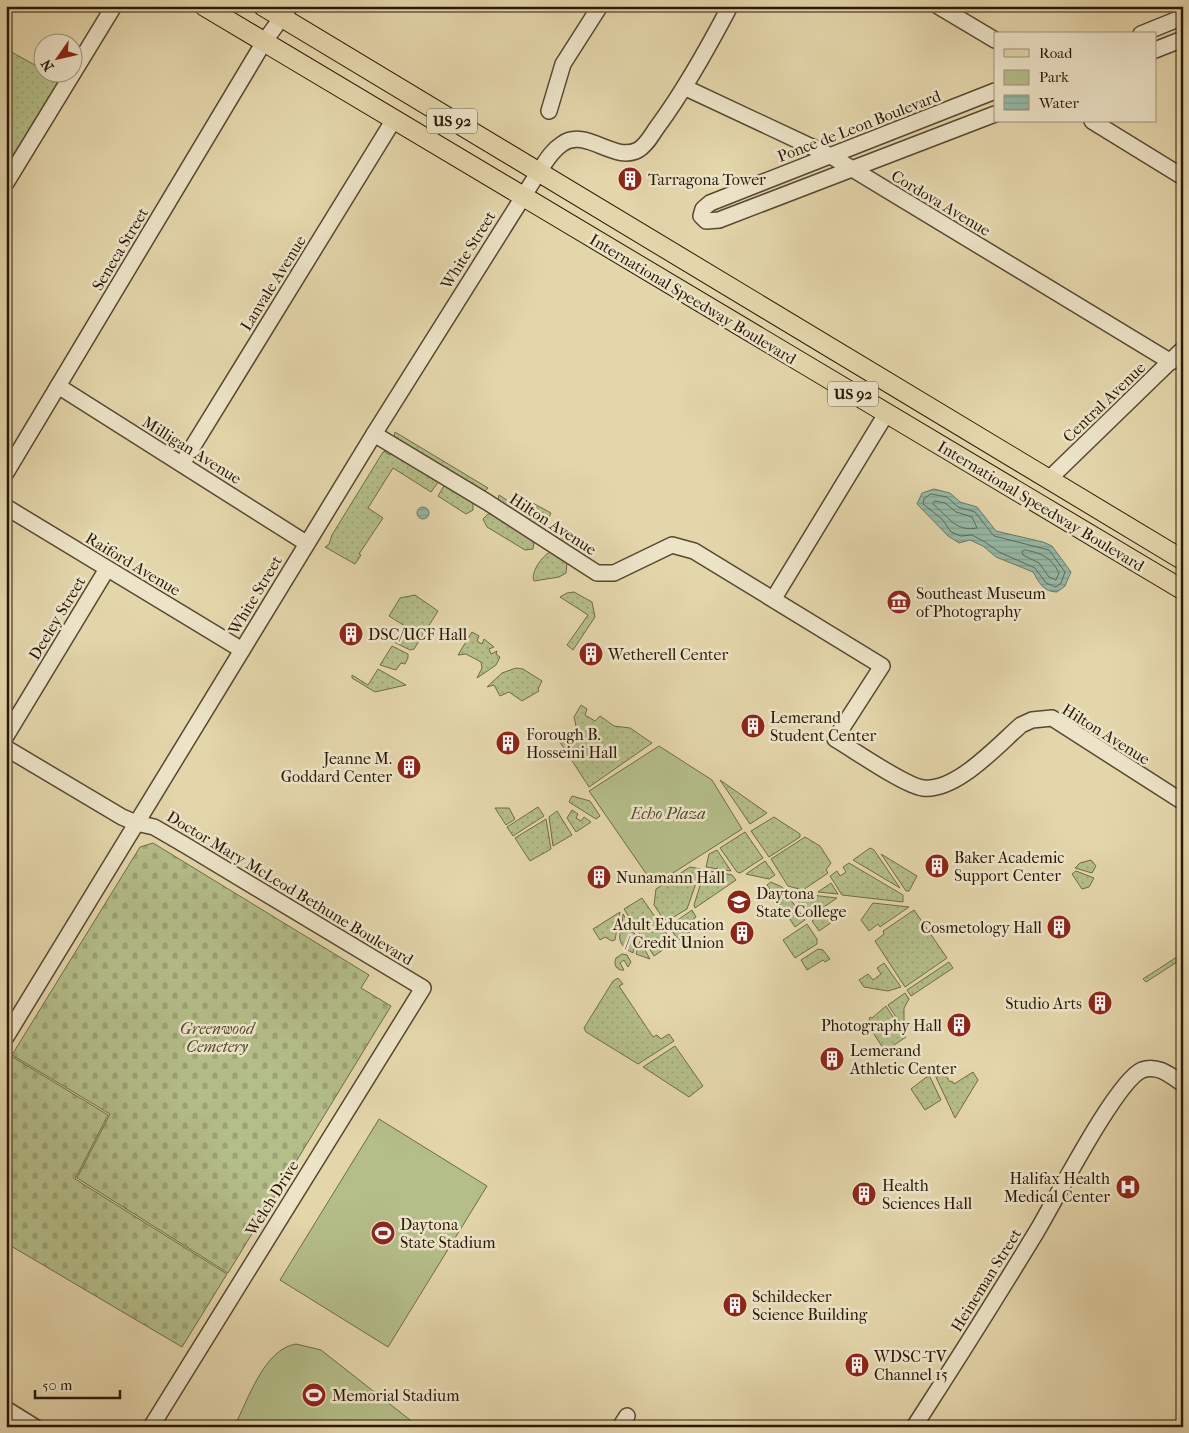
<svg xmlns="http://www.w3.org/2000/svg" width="1189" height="1433" viewBox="0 0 1189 1433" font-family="'IM FELL French Canon',serif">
  <defs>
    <pattern id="grass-dots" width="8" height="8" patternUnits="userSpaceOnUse" patternTransform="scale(1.25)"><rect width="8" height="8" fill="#b4be89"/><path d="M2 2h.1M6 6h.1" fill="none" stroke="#9ba375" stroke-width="1.8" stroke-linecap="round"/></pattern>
    <pattern id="cemetery-stones" width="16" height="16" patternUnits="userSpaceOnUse" patternTransform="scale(1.25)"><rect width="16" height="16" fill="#b4be89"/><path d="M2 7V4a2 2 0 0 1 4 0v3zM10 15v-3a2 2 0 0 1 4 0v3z" fill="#9ba375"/></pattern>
    <pattern id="water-rules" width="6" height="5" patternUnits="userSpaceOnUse" patternTransform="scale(1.25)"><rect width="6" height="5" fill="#95b9a7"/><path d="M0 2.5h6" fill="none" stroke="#809e8e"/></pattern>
  </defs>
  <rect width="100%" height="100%" fill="#e4d6ab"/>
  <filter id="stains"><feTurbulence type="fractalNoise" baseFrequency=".004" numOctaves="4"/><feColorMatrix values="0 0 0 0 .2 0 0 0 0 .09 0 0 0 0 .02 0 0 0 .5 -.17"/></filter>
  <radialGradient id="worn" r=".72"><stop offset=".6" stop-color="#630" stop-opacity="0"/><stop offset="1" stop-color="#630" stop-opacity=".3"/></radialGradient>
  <!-- grass -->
  <g fill="url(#grass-dots)" stroke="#6e6b48">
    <path d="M6,49L42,69V72L48,73L60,79L6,168Z"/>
    <path d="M395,432L488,488L483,493L398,442L399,440L394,437Z"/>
    <path d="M386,451V453L391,455L392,453L439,481L431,492L393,468L368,508L383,518L359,554L361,555L355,564L325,547L329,544L332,535L383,452Z"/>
    <path d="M445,484L471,501L473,505V510L466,514L438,496Z"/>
    <path d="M499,495L525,512L534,521L547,526L582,549L575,554L498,502Z"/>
    <path d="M531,502L551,513L547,522C538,521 532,517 527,509Z"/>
    <path d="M488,514H493L534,542L533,549L525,550L487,527L483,519Z"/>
    <path d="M550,552L567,563L566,573L559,577L534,581C530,573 542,556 550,552Z"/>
    <path d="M574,592L592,602L595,617L573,650L567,645L588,615L560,597L567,593Z"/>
    <path d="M415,595L438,611L414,649L410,650L394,642L405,626L389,616L400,598Z"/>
    <path d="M472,632L479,636L477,641L482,644L484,639L494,647L489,649L491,654L497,651L496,654L500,657L496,665L477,678L482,668L481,662L466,654L458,655Z"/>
    <path d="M392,646L408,654V658L405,664L401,663L396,670L380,665Z"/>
    <path d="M516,668L523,669L542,681L538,689L539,691L522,701L509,692L500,696L494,685L487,687L502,673Z"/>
    <path d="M378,669L406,685L375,692L352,678V675L368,685Z"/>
    <path d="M581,705L587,709L585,715L595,721L600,716L614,726L630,728L652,743L589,787L558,739L571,735L576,726L574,717Z"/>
    <path d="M720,780L767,813L750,824Z"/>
    <path d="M572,796L590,801L600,816L596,819L569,802Z"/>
    <path d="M538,807L544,816L513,836L507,827Z"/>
    <path d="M495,808H509L515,819L506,825Z"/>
    <path d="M572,810L578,814L576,818L581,821L584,817L591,822L576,832L567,818Z"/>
    <path d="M557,811L572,835L553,846L549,817Z"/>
    <path d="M774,817L800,834V837L769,857L751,831Z"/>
    <path d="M546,819L551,849L530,861L515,838Z"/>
    <path d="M745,832L763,858L740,873L737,872L720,848Z"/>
    <path d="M805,837L820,846L831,863L826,870L828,873L803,890L788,886L771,859Z"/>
    <path d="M870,848L874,850L900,888L853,860Z"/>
    <path d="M717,850L731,871L706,867L709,854Z"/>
    <path d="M881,854L917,876L909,891H906Z"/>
    <path d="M1091,860L1096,866L1092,873L1075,868L1080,863Z"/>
    <path d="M765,861L775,875L769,879L746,874Z"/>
    <path d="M849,863L903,895V902L842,895L830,876L837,871L840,876L846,872L843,867Z"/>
    <path d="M690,867L701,869L687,909L672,918L664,920L654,905L656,889Z"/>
    <path d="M705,870L732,875L736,880L695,908L694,905Z"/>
    <path d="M1076,871L1094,878L1089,887L1082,889L1072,874Z"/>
    <path d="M771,882L782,887L805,920L795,927L767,885Z"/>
    <path d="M831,883L838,894L818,892Z"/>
    <path d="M803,894L837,898L809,917L796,898Z"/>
    <path d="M642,898L673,943L654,956L624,909Z"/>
    <path d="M873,903L909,907L880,927L878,924L869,931L861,920Z"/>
    <path d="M692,910L696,917L688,923L693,930L678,940L669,926Z"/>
    <path d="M914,910L947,958L905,987L875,941L884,934L883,931Z"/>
    <path d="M825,911L832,922L819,931L812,921Z"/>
    <path d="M620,912L615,940L612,941L605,937L600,940L593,929Z"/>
    <path d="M623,914L637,938L633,953C612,942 622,934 623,914Z"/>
    <path d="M807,924L817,939V944L795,958L783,940Z"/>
    <path d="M640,941L650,959L636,954Z"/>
    <path d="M818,949L823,950L830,959L825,962L823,960L807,970L801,960Z"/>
    <path d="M1183,953V958L1146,982L1143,979Z"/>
    <path d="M622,954L627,955L631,962L628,967L624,960L620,963L624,970C617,971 613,965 616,958Z"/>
    <path d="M949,962L953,968L911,996L907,990Z"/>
    <path d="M884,963L901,987L888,991L864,987L859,980L868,974L873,980L881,974L877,968Z"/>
    <path d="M618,978L623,984L619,986L653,1037L657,1035L661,1039L669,1034L674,1041L638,1064L586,1032L584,1028L613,981Z"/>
    <path d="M905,993L909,999L904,1008V1022L901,1024L888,1005Z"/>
    <path d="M886,1006L906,1037L885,1051L868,1025L870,1017L872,1018Z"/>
    <path d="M675,1046L703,1086L689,1097L643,1067Z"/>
    <path d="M942,1070L950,1082L952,1081L954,1084L973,1072L978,1080L955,1118L935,1075Z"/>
    <path d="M929,1075L941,1100L925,1110L911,1089Z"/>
  </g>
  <!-- cemetery -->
  <g fill="url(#cemetery-stones)" stroke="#6e6b48">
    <path d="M153,843L369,975L361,988L391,1006L228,1273L77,1178L110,1114L12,1055L140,847Z"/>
    <path d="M11,1056L108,1115L75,1179L227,1274L182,1347L6,1243V1064Z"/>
  </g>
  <!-- park -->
  <g fill="#b4be89" stroke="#6e6b48">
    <path d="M659,746L712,780L742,829L654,885L589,791Z"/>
    <path d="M379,1119L487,1186L388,1347L280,1280Z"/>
    <path d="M296,1344L321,1350L419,1427H234C248,1400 264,1349 296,1344Z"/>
  </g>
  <!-- water -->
  <g fill="url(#water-rules)" stroke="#697967">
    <path d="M934,489L950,493L960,502L977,507L996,531L1043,542L1052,546L1071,572L1065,586L1057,592C1043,592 1039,582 1033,572L996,557L983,546L970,540L959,543L948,536L917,504L922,493Z"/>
    <circle cx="423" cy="513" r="6"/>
  </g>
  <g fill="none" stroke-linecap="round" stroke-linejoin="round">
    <!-- shore -->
    <g stroke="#5e6857" stroke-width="1">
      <path d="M931,494L947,497L958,507L975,512L994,536L1049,550L1065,572L1061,583L1056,587L1046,583L1035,568L999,552L985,542L972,535L961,536L951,532L942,519L923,504L924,499Z"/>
      <path d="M935,501L945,503L956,512L972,517L977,528C955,532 949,517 933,504Z"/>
      <path d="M1025,550C1041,553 1051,557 1059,573L1056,580L1049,577L1039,563L1023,555L1022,552Z"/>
    </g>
    <defs>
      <g id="minor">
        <path d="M938,6L995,40"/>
        <path d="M1141,34L1183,17"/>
        <path d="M1155,50L1183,39"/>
        <path d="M686,88L831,156L1171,362"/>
        <path d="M995,91L710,203L703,209L701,216L706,221L719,220L995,114"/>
        <path d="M549,111L563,64L600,6"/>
        <path d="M1092,121L1183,177"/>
        <path d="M6,183L114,6"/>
        <path d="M58,386L306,543"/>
        <path d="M374,434L487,502L597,573H614L672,545L694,551L882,666L835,739C854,750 905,786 923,788C956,792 997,746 1021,725L1032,720L1052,718L1183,802"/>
        <path d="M182,464L393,121"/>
        <path d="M6,473L264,42L290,6"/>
        <path d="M1048,480L1183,349"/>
        <path d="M6,507L242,650"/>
        <path d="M774,598L886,414"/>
        <path d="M6,736L107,569"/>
        <path d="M6,748L122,817L136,823L154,827L185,845L423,988L151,1427"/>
        <path d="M6,1037L374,434L538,173C545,163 551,151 562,144C586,127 614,163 638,150C647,145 652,134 658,126C686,88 708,48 730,6"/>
        <path d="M6,1409L35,1427"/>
        <path d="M620,1427L627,1416"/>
        <path d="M914,1427C956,1362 997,1297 1037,1231C1055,1201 1116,1081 1142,1070C1158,1064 1171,1076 1183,1084"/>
      </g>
      <g id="major">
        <path d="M204,6L1183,590"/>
        <path d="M263,6L1183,560"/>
      </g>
    </defs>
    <!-- minor casing -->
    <use href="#minor" stroke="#574830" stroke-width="18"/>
    <!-- major casing -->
    <use href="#major" stroke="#281807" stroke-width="21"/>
    <!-- minor -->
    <use href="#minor" stroke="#ede4c8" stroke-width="15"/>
    <!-- major -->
    <use href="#major" stroke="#e4d6ab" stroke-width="19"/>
  </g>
  <!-- icons -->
  <defs>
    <symbol id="building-disc" viewBox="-11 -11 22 22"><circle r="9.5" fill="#8f2418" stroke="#ede4c8"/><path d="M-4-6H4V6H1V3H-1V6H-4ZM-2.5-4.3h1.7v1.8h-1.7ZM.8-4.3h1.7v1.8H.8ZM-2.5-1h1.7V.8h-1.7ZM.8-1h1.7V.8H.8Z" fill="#fff"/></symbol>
    <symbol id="museum-disc" viewBox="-11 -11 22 22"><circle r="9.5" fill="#8f2418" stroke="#ede4c8"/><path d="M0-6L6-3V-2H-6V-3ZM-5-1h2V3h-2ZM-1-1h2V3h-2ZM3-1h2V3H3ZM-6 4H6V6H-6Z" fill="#fff"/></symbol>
    <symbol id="university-disc" viewBox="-11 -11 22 22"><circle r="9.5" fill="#8f2418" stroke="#ede4c8"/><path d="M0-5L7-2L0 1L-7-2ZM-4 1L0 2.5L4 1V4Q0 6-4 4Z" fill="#fff"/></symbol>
    <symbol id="hospital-disc" viewBox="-11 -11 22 22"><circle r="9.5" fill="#8f2418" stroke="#ede4c8"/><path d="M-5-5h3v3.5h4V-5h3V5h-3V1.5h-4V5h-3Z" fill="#fff"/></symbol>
    <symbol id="stadium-disc" viewBox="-11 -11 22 22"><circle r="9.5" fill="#8f2418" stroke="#ede4c8"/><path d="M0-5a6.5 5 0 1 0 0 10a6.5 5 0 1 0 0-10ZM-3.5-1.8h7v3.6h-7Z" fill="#fff"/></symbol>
  </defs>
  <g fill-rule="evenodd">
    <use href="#building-disc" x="616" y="165" width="28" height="28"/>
    <use href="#museum-disc" x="885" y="588" width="28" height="28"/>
    <use href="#building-disc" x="337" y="620" width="28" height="28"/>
    <use href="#building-disc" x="577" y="640" width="28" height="28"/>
    <use href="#building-disc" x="739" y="712" width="28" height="28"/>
    <use href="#building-disc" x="494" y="729" width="28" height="28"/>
    <use href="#building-disc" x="395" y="753" width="28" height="28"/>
    <use href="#building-disc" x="923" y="852" width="28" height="28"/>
    <use href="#building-disc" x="585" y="863" width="28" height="28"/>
    <use href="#university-disc" x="725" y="888" width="28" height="28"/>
    <use href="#building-disc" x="1045" y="913" width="28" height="28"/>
    <use href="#building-disc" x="728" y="919" width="28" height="28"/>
    <use href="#building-disc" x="1086" y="989" width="28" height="28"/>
    <use href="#building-disc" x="945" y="1011" width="28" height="28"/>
    <use href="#building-disc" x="818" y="1045" width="28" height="28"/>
    <use href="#hospital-disc" x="1114" y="1173" width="28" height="28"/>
    <use href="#building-disc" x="850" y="1180" width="28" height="28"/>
    <use href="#stadium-disc" x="369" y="1219" width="28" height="28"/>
    <use href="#building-disc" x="721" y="1291" width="28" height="28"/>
    <use href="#building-disc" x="843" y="1351" width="28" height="28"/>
    <use href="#stadium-disc" x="300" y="1381" width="28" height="28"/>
  </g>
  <g text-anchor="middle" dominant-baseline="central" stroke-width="5" stroke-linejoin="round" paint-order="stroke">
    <!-- shield labels -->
    <g fill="#ede4c8" stroke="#635541" stroke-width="1">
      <rect x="427" y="108.5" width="50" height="25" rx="4"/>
      <rect x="828" y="381.5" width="50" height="25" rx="4"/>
    </g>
    <g font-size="15" font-weight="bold" fill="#281807">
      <text x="452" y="121">US 92</text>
      <text x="853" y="394">US 92</text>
    </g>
    <!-- street labels -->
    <g font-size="16" fill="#281807" stroke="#ede4c8">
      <text transform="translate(859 126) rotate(-21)">Ponce de Leon Boulevard</text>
      <text transform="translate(941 203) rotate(31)">Cordova Avenue</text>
      <text transform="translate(120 249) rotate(-59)">Seneca Street</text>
      <text transform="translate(468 250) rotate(-58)">White Street</text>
      <text transform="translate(273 283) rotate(-58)">Lanvale Avenue</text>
      <text transform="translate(693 299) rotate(31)">International Speedway Boulevard</text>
      <text transform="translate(1104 402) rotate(-44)">Central Avenue</text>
      <text transform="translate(192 450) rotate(32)">Milligan Avenue</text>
      <text transform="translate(1041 506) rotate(31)">International Speedway Boulevard</text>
      <text transform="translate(553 524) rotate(33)">Hilton Avenue</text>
      <text transform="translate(133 564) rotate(31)">Raiford Avenue</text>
      <text transform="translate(255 595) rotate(-59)">White Street</text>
      <text transform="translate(57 618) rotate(-59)">Deeley Street</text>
      <text transform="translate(1106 734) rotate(32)">Hilton Avenue</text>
      <text transform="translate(290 888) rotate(31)">Doctor Mary McLeod Bethune Boulevard</text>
      <text transform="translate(272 1198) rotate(-58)">Welch Drive</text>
      <text transform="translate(986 1280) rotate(-58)">Heineman Street</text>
    </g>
    <!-- poi labels -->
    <g font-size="16" fill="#281807" stroke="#ede4c8" text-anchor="start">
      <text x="648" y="179">Tarragona Tower</text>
      <text x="916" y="593">Southeast Museum<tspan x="916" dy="18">of Photography</tspan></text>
      <text x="368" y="634">DSC/UCF Hall</text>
      <text x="608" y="654">Wetherell Center</text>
      <text x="770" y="717">Lemerand<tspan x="770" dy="18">Student Center</tspan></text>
      <text x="526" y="734">Forough B.<tspan x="526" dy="18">Hosseini Hall</tspan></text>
      <text x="392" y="758" text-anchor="end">Jeanne M.<tspan x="392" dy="18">Goddard Center</tspan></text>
      <text x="954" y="857">Baker Academic<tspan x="954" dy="18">Support Center</tspan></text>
      <text x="616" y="877">Nunamann Hall</text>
      <text x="756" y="893">Daytona<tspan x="756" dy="18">State College</tspan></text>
      <text x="724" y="924" text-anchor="end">Adult Education<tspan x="724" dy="18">/ Credit Union</tspan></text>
      <text x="1042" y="927" text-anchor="end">Cosmetology Hall</text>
      <text x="1082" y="1003" text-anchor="end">Studio Arts</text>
      <text x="942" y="1025" text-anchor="end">Photography Hall</text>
      <text x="850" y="1050">Lemerand<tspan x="850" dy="18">Athletic Center</tspan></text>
      <text x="1110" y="1178" text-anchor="end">Halifax Health<tspan x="1110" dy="18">Medical Center</tspan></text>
      <text x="882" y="1185">Health<tspan x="882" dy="18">Sciences Hall</tspan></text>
      <text x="400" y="1224">Daytona<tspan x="400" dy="18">State Stadium</tspan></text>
      <text x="752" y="1296">Schildecker<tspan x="752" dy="18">Science Building</tspan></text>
      <text x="874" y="1356">WDSC-TV<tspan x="874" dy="18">Channel 15</tspan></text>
      <text x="332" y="1395">Memorial Stadium</text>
    </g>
    <!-- park labels -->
    <g font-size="16" font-style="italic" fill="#524a2e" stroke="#ede4c8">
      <text x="668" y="813">Echo Plaza</text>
      <text x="217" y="1028">Greenwood<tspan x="217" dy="18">Cemetery</tspan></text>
    </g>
  </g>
  <!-- margin -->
  <rect width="1189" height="1433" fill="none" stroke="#e4d6ab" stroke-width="25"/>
  <rect x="8" y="8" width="1174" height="1418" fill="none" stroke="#281807" stroke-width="2.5"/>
  <rect x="12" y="12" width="1164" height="1408" fill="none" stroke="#281807"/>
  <!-- legend -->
  <rect x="994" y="32" width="162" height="90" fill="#ede4c8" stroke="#9e927b"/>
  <rect x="1004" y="49" width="25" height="8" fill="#e4d6ab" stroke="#9e927b"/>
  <text x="1039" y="58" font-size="15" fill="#281807">Road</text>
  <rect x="1004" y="70" width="25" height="15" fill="#b4be89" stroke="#9e927b"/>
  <text x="1039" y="82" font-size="15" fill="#281807">Park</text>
  <rect x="1004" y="95" width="25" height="15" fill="url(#water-rules)" stroke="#9e927b"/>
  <text x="1039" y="108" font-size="15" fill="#281807">Water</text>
  <!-- north arrow -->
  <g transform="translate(58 58) rotate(236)"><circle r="24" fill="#ede4c8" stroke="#9e927b"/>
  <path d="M0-4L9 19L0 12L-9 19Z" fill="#8f2418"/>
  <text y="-8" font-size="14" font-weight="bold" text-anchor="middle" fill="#281807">N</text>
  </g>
  <!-- scale -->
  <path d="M35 1390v8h85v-8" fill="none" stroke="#281807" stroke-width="2.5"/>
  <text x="42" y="1390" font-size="15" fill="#281807" stroke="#ede4c8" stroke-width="4" paint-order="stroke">50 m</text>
  <rect width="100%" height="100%" filter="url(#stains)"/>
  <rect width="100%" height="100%" fill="url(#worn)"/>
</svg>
